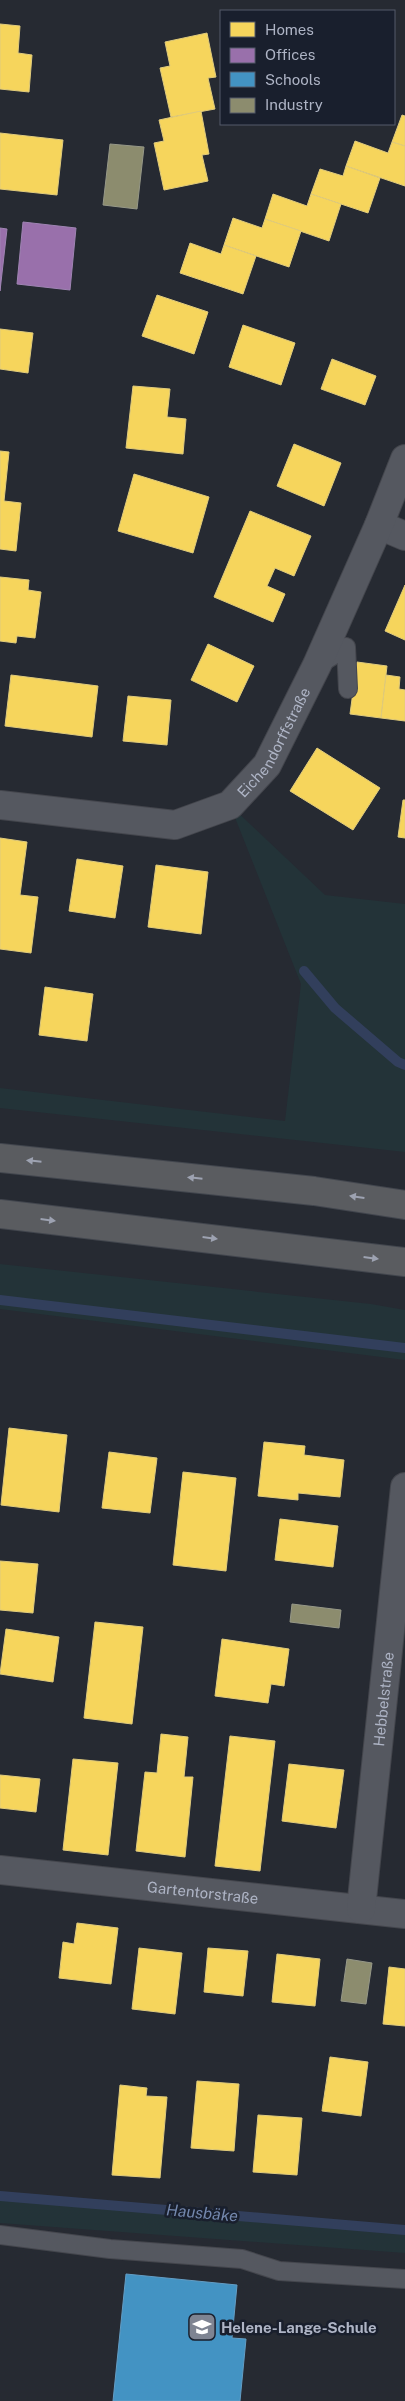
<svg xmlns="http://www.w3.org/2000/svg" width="405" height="2401" viewBox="0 0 405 2401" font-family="'Public Sans',sans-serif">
  <rect width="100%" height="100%" fill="#262a32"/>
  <!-- green -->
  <g fill="#233338">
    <path d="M230,805L325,895L405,904V1152L0,1108V1088L285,1121L301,984Z"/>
    <path d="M0,1264L371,1304L405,1310V1360L0,1309Z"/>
    <path d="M0,2193L405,2229V2253L0,2223Z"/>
  </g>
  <!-- homes -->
  <g fill="#f6d55c" stroke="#e0cb7c">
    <path d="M0,24L20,26L18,53L32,55L29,92L0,89Z"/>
    <path d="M207,33L216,77L208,78L215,109L171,117L160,68L170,66L165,42Z"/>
    <path d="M201,111L209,154L202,155L208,181L164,190L154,143L164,141L159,120Z"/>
    <path d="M402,115L405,116V146L392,142Z"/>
    <path d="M0,133L63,140L57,195L0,189Z"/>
    <path d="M355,141L388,153L392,142L405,146V186L346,166Z"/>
    <path d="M346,166L380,178L368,213L311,194L320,169L343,176Z"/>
    <path d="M273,194L307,206L311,194L341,204L329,241L265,219Z"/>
    <path d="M233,218L262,228L265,219L301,231L289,267L224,245Z"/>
    <path d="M190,243L221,254L224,245L256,256L243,294L180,273Z"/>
    <path d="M157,295L208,312L194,354L142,336Z"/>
    <path d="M243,325L295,343L281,385L229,367Z"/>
    <path d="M0,329L33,333L28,373L0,369Z"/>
    <path d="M332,359L376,376L365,405L321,389Z"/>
    <path d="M133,386L170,389L167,417L186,419L183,454L126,448Z"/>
    <path d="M294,444L341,463L324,506L277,486Z"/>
    <path d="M0,451L9,452L4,501L21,503L16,551L0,549Z"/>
    <path d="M134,474L209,497L193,553L118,531Z"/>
    <path d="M250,511L311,536L294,576L275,568L267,586L285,594L273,622L214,597Z"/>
    <path d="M0,577L29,580L28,590L41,592L35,638L17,636L16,643L0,641Z"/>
    <path d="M405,585V640L385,631Z"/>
    <path d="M208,644L254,666L237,702L191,680Z"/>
    <path d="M357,662L387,666L381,718L350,714Z"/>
    <path d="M11,675L98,686L92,737L5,726Z"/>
    <path d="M386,675L400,677L399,689L405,690V721L381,718Z"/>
    <path d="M128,696L171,700L167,745L123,741Z"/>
    <path d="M317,748L380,788L353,830L290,791Z"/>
    <path d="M403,800H405V838L398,837Z"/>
    <path d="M0,838L27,842L20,895L38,897L31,953L0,949Z"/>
    <path d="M77,859L123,866L115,918L69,911Z"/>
    <path d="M156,865L208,872L201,934L148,927Z"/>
    <path d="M45,987L93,994L87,1041L39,1035Z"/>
    <path d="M9,1428L67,1435L59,1512L1,1505Z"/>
    <path d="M264,1442L305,1446L304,1455L344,1460L340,1497L298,1493V1500L258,1496Z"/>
    <path d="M109,1452L157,1458L150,1513L102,1508Z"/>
    <path d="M183,1472L236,1478L226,1571L173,1565Z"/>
    <path d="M280,1519L338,1526L333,1567L275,1560Z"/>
    <path d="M0,1561L38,1564L33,1613L0,1610Z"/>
    <path d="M95,1622L143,1627L132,1724L84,1718Z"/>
    <path d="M6,1629L59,1637L53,1682L0,1674Z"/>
    <path d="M222,1639L289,1649L284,1686L271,1684L268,1703L215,1696Z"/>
    <path d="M161,1734L188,1737L184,1777H193L185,1857L136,1851L145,1772L157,1773Z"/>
    <path d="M230,1736L275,1741L260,1871L215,1866Z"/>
    <path d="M73,1759L118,1763L108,1855L63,1850Z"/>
    <path d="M289,1764L344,1770L336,1828L282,1821Z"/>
    <path d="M0,1775L40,1779L36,1812L0,1808Z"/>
    <path d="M77,1923L118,1928L111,1984L59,1978L63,1942L74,1944Z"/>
    <path d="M139,1948L182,1953L175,2014L132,2009Z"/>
    <path d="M208,1948L248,1951L243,1996L204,1992Z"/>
    <path d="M277,1954L320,1959L315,2006L272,2002Z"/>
    <path d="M389,1967L405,1969V2026L383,2024Z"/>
    <path d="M330,2057L368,2062L361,2116L322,2111Z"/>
    <path d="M197,2081L239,2084L234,2151L191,2148Z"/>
    <path d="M120,2085L147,2088L146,2096L167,2097L160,2178L112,2175Z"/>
    <path d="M258,2115L302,2118L297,2175L253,2172Z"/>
  </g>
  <!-- offices -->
  <g fill="#9970ab" stroke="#9f84b3">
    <path d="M23,222L76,228L70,290L17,284Z"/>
    <path d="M0,228L7,229L0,291Z"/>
  </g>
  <!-- schools -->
  <path fill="#4393c3" stroke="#639dc4" d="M126,2274L237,2285L232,2338L246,2339L240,2401H113Z"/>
  <!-- industry -->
  <g fill="#8c8c6e" stroke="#969888">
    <path d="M110,144L144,147L137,209L103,205Z"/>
    <path d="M292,1604L341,1610L339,1628L290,1622Z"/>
    <path d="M347,1959L372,1963L366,2004L341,2001Z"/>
  </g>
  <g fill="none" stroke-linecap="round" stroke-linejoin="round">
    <!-- stream -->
    <g stroke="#323f5c" stroke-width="10">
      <path d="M304,971L335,1008L398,1062L405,1065"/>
      <path d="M0,1300L405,1348"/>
      <path d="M0,2196L405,2230"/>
    </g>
    <defs>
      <g id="lane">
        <path d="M318,665L346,647L348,689"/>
        <path d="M0,2235L110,2249L242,2259L279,2271L405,2279"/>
      </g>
      <g id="street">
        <path d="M379,525L405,536"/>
        <path id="s1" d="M0,805L175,825L230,805L267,765L317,665L379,525L405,459"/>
        <path id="s2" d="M0,1870L405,1914"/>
        <path id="s3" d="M361,1909L405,1487"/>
      </g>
      <g id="highway">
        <path d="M0,1158L314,1191L405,1205"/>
        <path d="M0,1214L405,1262"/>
      </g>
    </defs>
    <!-- lane casing -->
    <use href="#lane" stroke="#44464d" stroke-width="20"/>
    <!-- street casing -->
    <use href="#street" stroke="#44464d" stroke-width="30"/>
    <!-- highway casing -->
    <use href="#highway" stroke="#42464e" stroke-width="30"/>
    <!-- lane -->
    <use href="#lane" stroke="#555860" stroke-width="18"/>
    <!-- street -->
    <use href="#street" stroke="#555860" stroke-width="28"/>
    <!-- highway -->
    <use href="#highway" stroke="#5a5c60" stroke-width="28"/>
  </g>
  <!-- one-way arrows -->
  <defs><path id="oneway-solid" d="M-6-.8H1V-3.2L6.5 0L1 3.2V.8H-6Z" transform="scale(1.25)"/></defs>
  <g fill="#9da2b1">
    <use href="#oneway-solid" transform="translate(34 1161) rotate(-174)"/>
    <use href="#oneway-solid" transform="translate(195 1178) rotate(-174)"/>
    <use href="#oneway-solid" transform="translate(357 1197) rotate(-172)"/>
    <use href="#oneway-solid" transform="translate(48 1220) rotate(7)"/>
    <use href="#oneway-solid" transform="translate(210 1238) rotate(7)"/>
    <use href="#oneway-solid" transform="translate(371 1258) rotate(7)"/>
  </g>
  <!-- icons -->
  <defs>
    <symbol id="school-square" viewBox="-11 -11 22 22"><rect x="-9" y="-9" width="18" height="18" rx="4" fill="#7e8492" stroke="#191f2d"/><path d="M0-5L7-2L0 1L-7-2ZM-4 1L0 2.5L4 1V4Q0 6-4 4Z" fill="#fff"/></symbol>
  </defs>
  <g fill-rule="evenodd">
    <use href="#school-square" x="186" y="2311" width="32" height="32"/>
  </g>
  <g text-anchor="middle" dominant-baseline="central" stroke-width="5" stroke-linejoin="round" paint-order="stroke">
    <!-- street labels -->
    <g font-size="15" fill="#aeb4c5" stroke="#191f2d">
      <text stroke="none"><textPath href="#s1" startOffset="312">Eichendorffstraße</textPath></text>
      <text stroke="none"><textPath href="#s3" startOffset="211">Hebbelstraße</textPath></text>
      <text stroke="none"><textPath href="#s2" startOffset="204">Gartentorstraße</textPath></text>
    </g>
    <!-- poi labels -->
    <g font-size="15" font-weight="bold" fill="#aeb4c5" stroke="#191f2d" text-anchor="start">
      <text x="221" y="2327">Helene-Lange-Schule</text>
    </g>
    <!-- water labels -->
    <g font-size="16" font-style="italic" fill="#7488ae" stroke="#191f2d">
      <text transform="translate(202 2213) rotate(5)">Hausbäke</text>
    </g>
  </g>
  <!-- legend -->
  <rect x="220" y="10" width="175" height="115" fill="#191f2d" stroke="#555b6a"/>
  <rect x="230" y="22" width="25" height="15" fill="#f6d55c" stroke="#555b6a"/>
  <text x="265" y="35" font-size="15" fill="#aeb4c5">Homes</text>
  <rect x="230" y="48" width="25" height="15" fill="#9970ab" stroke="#555b6a"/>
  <text x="265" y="60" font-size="15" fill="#aeb4c5">Offices</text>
  <rect x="230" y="72" width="25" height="15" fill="#4393c3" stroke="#555b6a"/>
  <text x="265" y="85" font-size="15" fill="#aeb4c5">Schools</text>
  <rect x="230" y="98" width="25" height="15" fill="#8c8c6e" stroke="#555b6a"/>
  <text x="265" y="110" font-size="15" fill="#aeb4c5">Industry</text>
</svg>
